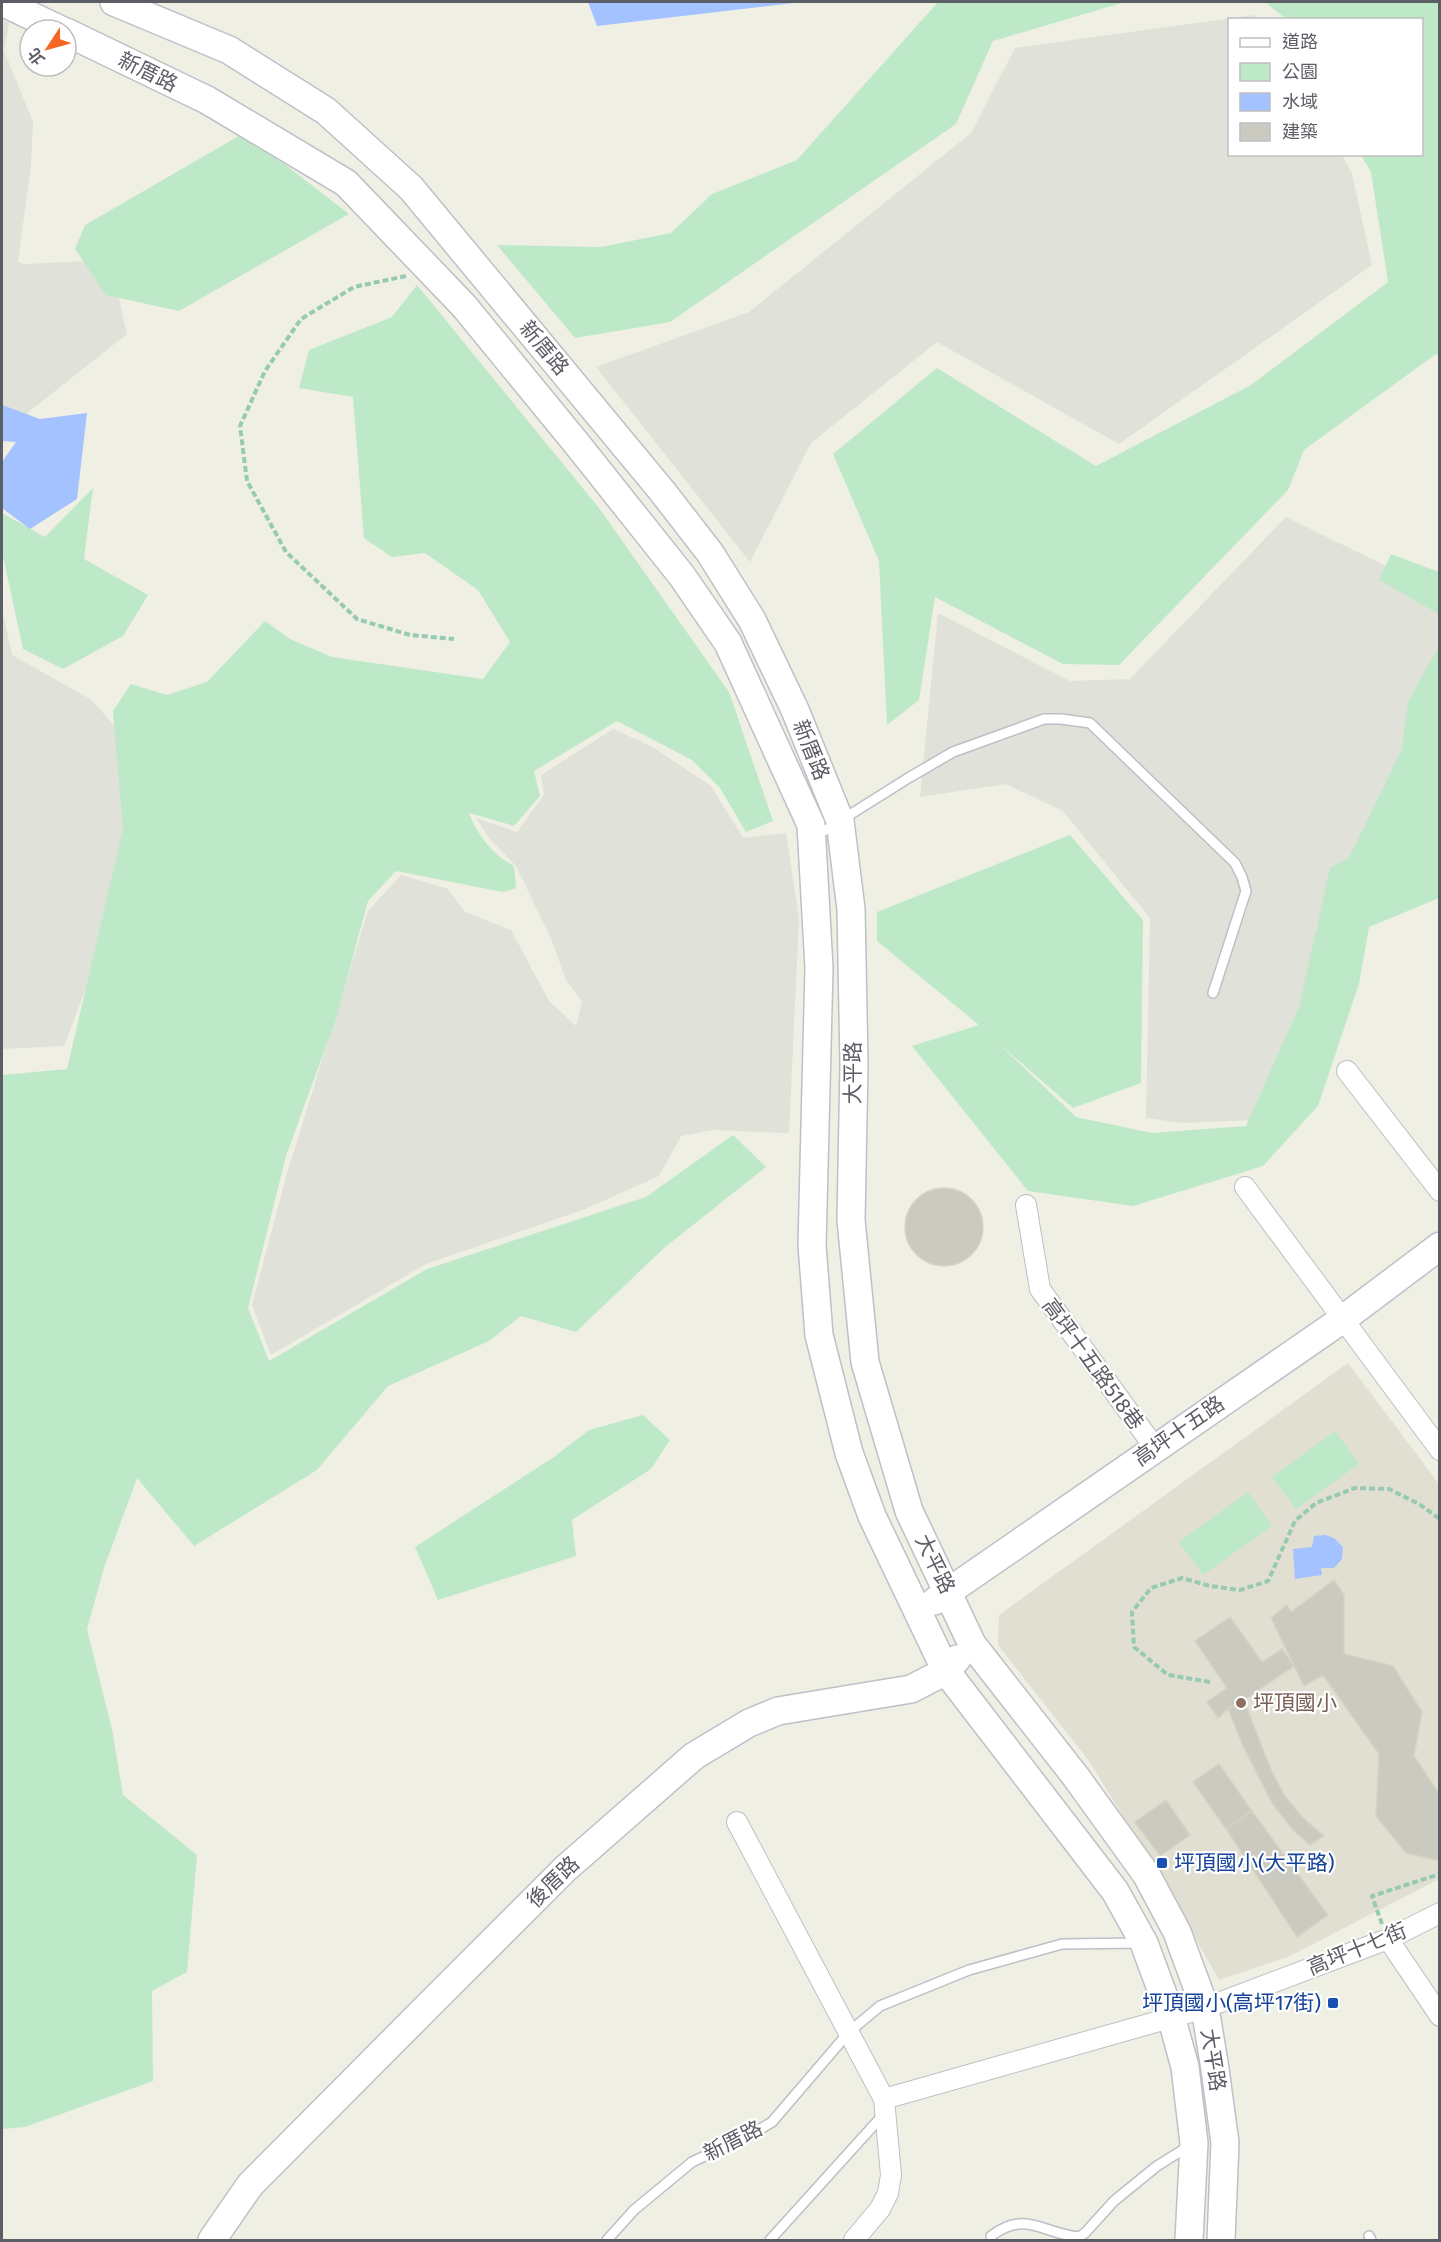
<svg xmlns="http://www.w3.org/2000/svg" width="1441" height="2242" viewBox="0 0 1441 2242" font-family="'Fira Sans','Noto Sans TC',sans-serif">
  <rect width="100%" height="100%" fill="#efefe4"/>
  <!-- industrial -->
  <g fill="#e0e1d8">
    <path d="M1255,15L1258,19L1230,20V154L1342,155L1352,174L1372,265L1119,444L937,342L811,443L750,562L596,367L749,312L971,133L1015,48Z"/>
    <path d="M2,20L9,23L4,51L33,122L31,165L18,262L25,264L110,260L127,334L2,433Z"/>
    <path d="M1286,517L1439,592V687L1347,897L1316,927L1314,982L1255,1120L1183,1123L1146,1118L1150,918L1063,811L1006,784L920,797L938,613L1070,681L1130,679Z"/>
    <path d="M2,608L12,655L90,699L173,788L110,924L64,1046L2,1049Z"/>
    <path d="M613,729L653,747L711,786L743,838L786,833L799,918L789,1133L713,1130L681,1136L659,1176L585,1209L426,1264L271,1355L252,1305L286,1177L368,911L401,875L448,889L465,912L511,930L549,1001L576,1026L582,1001L566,980L551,938L516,866L489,838L476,818L517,832L544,795L541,775Z"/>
  </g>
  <!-- education -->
  <path fill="#e0dfd2" d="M1348,1363L1439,1484V1879L1288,1957L1219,1980L1169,1891L1089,1761L998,1645L999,1615Z"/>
  <!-- green -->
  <g fill="#bee9c8">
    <path d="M938,2H1125L993,41L956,124L670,322L575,338L497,245L601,247L671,233L712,194L797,160Z"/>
    <path d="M1265,2H1439V356L1436,354L1304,450L1288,490L1119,665L1063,664L935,597L919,700L887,725L879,561L833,454L937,368L1096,466L1251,385L1388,282L1371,172L1361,155L1422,154V20L1286,19Z"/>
    <path d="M244,133L349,214L179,311L106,295L75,249L85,225Z"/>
    <path d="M417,285L599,508L729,692L773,821L746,832L720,788L692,760L617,721L534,771L540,796L514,826L469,813C477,835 493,855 514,866L516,888L503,892L396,871L368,901L336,1019L286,1156L248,1308L269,1361L427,1269L646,1197L733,1135L766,1167L664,1248L576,1332L521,1316L489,1341L388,1386L317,1470L194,1546L137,1478L104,1568L87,1629L112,1729L123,1795L197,1855L187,1972L152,1991L153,2081L25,2127L2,2129V1075L67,1069L123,829L113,711L131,684L167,695L207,682L265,621L290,639L332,657L483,679L510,642L478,590L425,553L392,557L364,538L353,397L299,388L309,350L392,317Z"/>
    <path d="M93,488L84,559L148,595L123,636L63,669L23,649L2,552V513L45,537Z"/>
    <path d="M1391,554L1439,572V614L1379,580Z"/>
    <path d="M1439,646V898L1369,927L1359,984L1318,1106L1263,1166L1133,1206L1028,1191L912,1046L979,1025L877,941V912L1070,835L1143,920L1141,1083L1073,1108L998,1043L1076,1117L1152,1133L1246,1126L1299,1007L1330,868L1349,858L1402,749L1408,702Z"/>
    <path d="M643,1415L670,1440L651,1469L572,1520L576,1556L438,1600L415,1547L554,1457L589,1430Z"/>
    <path d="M1335,1431L1359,1464L1296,1509L1272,1477Z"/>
    <path d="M1248,1492L1272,1526L1203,1575L1179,1542Z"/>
  </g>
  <!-- water -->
  <g fill="#a4c2ff">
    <path d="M588,2H802L597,26Z"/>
    <path d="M2,405L40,419L87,413L77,499L30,529L2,508V462L16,442L2,441Z"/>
    <path d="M1325,1535L1334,1538L1343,1547L1342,1559L1334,1568H1321L1322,1575L1295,1579L1293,1549L1312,1547L1314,1536Z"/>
  </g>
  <!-- building -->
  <g fill="#cbcac1" stroke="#d5d3c1" stroke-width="1.5">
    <circle cx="944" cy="1227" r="39"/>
    <path d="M1334,1580L1344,1595V1654L1393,1666L1422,1712L1414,1756L1440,1795V1861L1406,1853L1376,1816L1379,1754L1323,1675L1304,1686L1271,1618L1287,1605L1291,1612Z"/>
    <path d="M1230,1617L1262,1662L1282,1649L1294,1666L1244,1700L1228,1709L1218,1718L1207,1702L1227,1688L1195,1641Z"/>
    <path d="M1244,1700L1271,1770L1285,1796L1302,1817L1324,1836L1310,1845L1293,1830L1272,1803L1243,1746L1228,1709Z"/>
    <path d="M1219,1764L1252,1811L1226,1829L1193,1782Z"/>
    <path d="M1166,1800L1190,1835L1160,1856L1135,1822Z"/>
    <path d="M1252,1811L1328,1915L1297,1937L1226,1829Z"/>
  </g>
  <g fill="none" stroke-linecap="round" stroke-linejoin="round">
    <defs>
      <g id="lane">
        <path d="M816,836L910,777L953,752L1044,719H1061L1090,723L1235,863L1242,877L1246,891L1213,993"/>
        <path d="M991,2236C1026,2210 1041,2233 1079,2237L1085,2233L1114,2201L1157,2166L1189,2146"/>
        <path d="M1369,2236L1371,2240"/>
        <path d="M607,2240L634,2210L692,2162L752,2134L772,2122L849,2032L880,2006L969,1970L1062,1944L1141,1943"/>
        <path d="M770,2240L883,2115"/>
      </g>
      <g id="street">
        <path d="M1347,1071L1440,1191"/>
        <path d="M1245,1187L1440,1450"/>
        <path d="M1026,1205L1040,1289L1155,1448"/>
        <path d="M737,1822L884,2099L891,2175L888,2193L880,2209L854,2240"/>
        <path d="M1388,1939L1440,2016"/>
        <path d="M884,2099L1205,2008L1388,1939L1440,1913"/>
      </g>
      <g id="secondary">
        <path d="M2,2L61,30"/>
        <path d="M114,2L229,50L326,111L411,188L662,491L710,553L752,620L795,710L840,821L851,909L854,1064L851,1220L865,1362L909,1511L972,1644L1076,1777L1146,1874L1177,1932L1205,2008L1215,2069L1225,2143L1221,2240"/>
        <path d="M66,32L207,100L346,183L464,306L577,444L682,576L728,643L811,825L819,968L812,1245L819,1335L849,1453L872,1516L946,1671L1115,1891L1144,1943L1171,2016L1185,2067L1194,2143L1189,2240"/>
        <path d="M935,1601L1343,1319L1440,1246"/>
        <path d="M212,2240L250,2185L429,2005L565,1869L694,1756L749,1723L778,1711L911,1689L946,1671L957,1659"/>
      </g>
    </defs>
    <!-- lane casing -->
    <use href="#lane" stroke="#bebfc6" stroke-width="12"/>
    <!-- street casing -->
    <use href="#street" stroke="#bebfc6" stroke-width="22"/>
    <!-- secondary casing -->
    <use href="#secondary" stroke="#bec0c8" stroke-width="30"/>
    <!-- path -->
    <g stroke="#96cab2" stroke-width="4" stroke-dasharray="6 3" stroke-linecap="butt">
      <path d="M406,276L354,287L301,319L265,371L240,426L247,481L286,552L357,619L410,635L454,639"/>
      <path d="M1210,1682L1168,1675L1134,1647L1132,1612L1151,1588L1182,1578L1210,1586L1240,1590L1268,1581L1295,1521L1316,1503L1355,1488L1389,1489L1419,1504L1440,1519"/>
      <path d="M1382,1924L1372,1896L1440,1874"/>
    </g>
    <!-- lane -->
    <use href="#lane" stroke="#fff" stroke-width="9"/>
    <!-- street -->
    <use href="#street" stroke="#fff" stroke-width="20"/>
    <!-- secondary -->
    <use href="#secondary" stroke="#fff" stroke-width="27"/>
  </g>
  <!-- markers -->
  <circle fill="#8d6e63" stroke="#fff" stroke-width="2" cx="1241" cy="1703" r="6"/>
  <g fill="#1a4fb4" stroke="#fff" stroke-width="2">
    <rect x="1156" y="1857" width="12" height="12" rx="3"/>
    <rect x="1327" y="1997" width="12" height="12" rx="3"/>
  </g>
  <g text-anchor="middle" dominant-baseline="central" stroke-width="4.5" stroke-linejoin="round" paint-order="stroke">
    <!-- street labels -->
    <g font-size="21" fill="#5c5e66" stroke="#fff">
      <text transform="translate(148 72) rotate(26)">新厝路</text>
      <text transform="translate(544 348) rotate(50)">新厝路</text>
      <text transform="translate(811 750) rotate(68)">新厝路</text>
      <text transform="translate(853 1073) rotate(-90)">大平路</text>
      <text transform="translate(1093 1364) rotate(54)">高坪十五路518巷</text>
      <text transform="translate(1179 1431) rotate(-35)">高坪十五路</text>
      <text transform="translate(935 1564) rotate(64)">大平路</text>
      <text transform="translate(553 1882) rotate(-44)">後厝路</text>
      <text transform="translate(1357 1949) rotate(-22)">高坪十七街</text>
      <text transform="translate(1213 2060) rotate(81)">大平路</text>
      <text transform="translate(733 2141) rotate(-27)">新厝路</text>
    </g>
    <!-- education labels -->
    <g font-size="21" fill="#785e54" stroke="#fff" text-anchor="start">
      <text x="1253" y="1703">坪頂國小</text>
    </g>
    <!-- transit labels -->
    <g font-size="21" fill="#164399" stroke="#fff" text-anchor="start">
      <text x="1174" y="1863">坪頂國小(大平路)</text>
      <text x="1321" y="2003" text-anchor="end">坪頂國小(高坪17街)</text>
    </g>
  </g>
  <!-- border -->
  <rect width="1441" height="2242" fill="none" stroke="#5c5e66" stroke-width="6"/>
  <!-- legend -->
  <rect x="1228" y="18" width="195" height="138" fill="#ffffff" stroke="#bebfc2" stroke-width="1.5"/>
  <rect x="1240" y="38" width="30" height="9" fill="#ffffff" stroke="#bebfc2" stroke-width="1.5"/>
  <text x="1282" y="48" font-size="18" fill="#5c5e66">道路</text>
  <rect x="1240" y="63" width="30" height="18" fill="#bee9c8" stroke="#bebfc2" stroke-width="1.5"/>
  <text x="1282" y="78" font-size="18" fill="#5c5e66">公園</text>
  <rect x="1240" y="93" width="30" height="18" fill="#a4c2ff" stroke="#bebfc2" stroke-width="1.5"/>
  <text x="1282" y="108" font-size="18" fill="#5c5e66">水域</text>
  <rect x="1240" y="123" width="30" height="18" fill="#cbcac1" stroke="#bebfc2" stroke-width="1.5"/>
  <text x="1282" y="138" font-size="18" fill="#5c5e66">建築</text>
  <!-- north arrow -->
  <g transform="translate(48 48) rotate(234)"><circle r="28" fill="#ffffff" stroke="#bebfc2" stroke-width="1.5"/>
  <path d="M0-4.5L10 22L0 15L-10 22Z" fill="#f66523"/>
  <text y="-9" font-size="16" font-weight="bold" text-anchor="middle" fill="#5c5e66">北</text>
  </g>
</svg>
